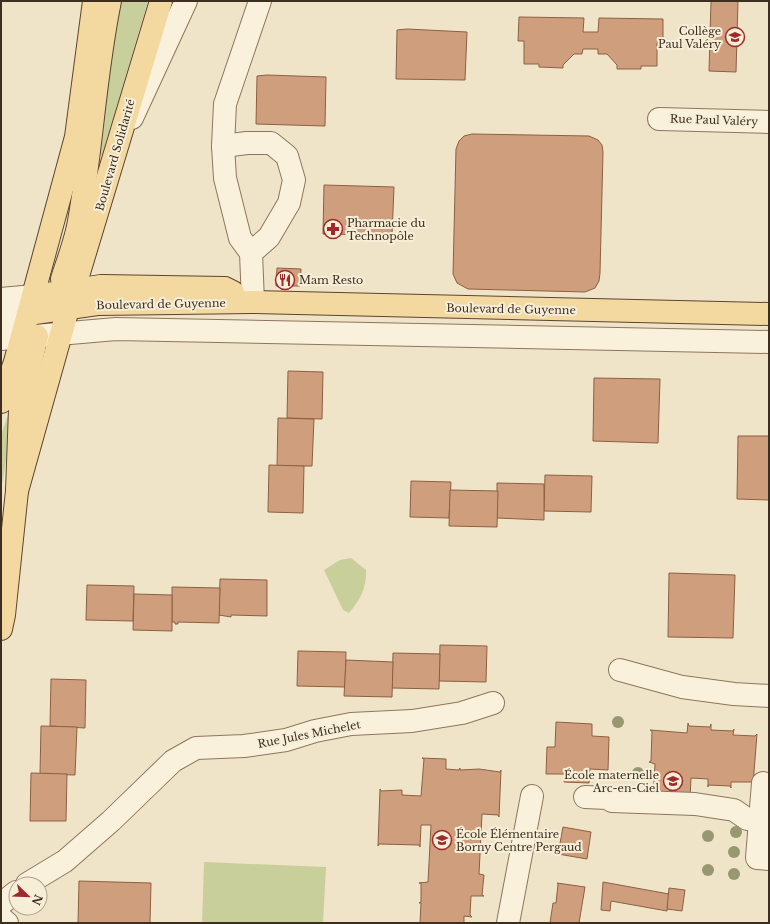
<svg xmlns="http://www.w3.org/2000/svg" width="770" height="924" viewBox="0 0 770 924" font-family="'Libre Baskerville',serif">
  <rect width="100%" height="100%" fill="#f0e4c8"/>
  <!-- green -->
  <g fill="#c9cf9b">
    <path d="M119,1H148L102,156L97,151Z"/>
    <path d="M11,406L15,408L1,490V435Z"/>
    <path d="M351,558L366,570C367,587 360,600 349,613L343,610L324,570L340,560Z"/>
    <path d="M204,862L326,867L323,923H202Z"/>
  </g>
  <!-- building -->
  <g fill="#cf9f7d" stroke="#8d5f41">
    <path d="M711,1H738L736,72L709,71Z"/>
    <path d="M519,17L584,18L583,32H598L599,18L663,19V43H657V66H641V69H617V65L607,54H598V49H583L582,54H574L563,65V68L539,67V64H524V41H518Z"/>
    <path d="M407,29L467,32L465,80L396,79L397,30Z"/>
    <path d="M267,75L326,77L325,126L256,124L257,76Z"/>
    <path d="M472,134L589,136L598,140L602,145L603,152L600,273L599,281L595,288L585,292L468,289L457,283L453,274L456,149L459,141L464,136Z"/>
    <path d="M324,185L394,187L392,235L323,234Z"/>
    <path d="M277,268L301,269L300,286H276Z"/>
    <path d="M288,371L323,372L322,419L287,418Z"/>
    <path d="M594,378L660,379L658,443L593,441Z"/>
    <path d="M278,418L314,419L312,466H277Z"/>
    <path d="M738,436H769V500L737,499Z"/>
    <path d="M269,465L304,466L303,513L268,512Z"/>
    <path d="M545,475L592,476L591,512L544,511Z"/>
    <path d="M411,481L451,482L449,518L410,517Z"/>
    <path d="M497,483L544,484V520L497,518Z"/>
    <path d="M450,490L498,491L497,527L449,526Z"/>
    <path d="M669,573L735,575L733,638L668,637Z"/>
    <path d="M220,579L267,580V616L231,615V617L219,615Z"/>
    <path d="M87,585L134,586L133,621L86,620Z"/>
    <path d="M172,587L220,588L219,623L178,622V624H175V622H172Z"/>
    <path d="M134,594L172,595V631L133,630Z"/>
    <path d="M440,645L487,646L486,682L439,681Z"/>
    <path d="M298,651L346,652L345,687L297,686Z"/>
    <path d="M393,653L440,654L439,689L392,688Z"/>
    <path d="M346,660L393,662L392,697L344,696Z"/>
    <path d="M51,679L86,680L85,728L50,726Z"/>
    <path d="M556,722L592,724V736L609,737L608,770L590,769L589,783L564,782L565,774H546L547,747H555Z"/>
    <path d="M688,723L689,726L710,727L711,724V730L733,731L734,729L733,735L755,736L757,734L753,785L752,782H731V788L730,786L708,785V787V779L691,778L690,800L653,798L655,764L649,762L651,761L652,731L650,730L687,733Z"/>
    <path d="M41,726L77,727L75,775L40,774Z"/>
    <path d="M422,758L446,759V769L459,770L460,768V770L479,769L500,772L501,770L499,817L498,815L482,814L479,874L484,875L482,895L484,896H471L470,915L472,917L464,916V923H420L421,903H419L421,902V883H419L428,882L431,825H421L420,847L419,845L379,844L378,846L380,789L381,791L402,790V795L421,796L424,759Z"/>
    <path d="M31,773L67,774L66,821H30Z"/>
    <path d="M563,827L591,832L587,859L558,854Z"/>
    <path d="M79,881L151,883L150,923H78Z"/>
    <path d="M603,882L669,894L667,911L611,901L610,911L601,910Z"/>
    <path d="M557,883L585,887L579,923H550L553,903H556L558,884Z"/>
    <path d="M669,888L685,890L682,911L667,909Z"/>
  </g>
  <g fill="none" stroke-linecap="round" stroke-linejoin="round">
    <defs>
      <g id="minor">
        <path d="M132,118L186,1"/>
        <path d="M659,119L769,122"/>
        <path d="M223,146L247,143H271L287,156L294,180L289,203L269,237L251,253"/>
        <path d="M1,299L34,296"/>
        <path d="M253,302L251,253L240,238L225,178L223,146L225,104L260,1"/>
        <path d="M1,318L28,314"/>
        <path d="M1,339L116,329L769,342"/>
        <path d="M620,670L682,687L734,694L769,696"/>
        <path d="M763,783L757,858L769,859"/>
        <path d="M585,797L607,798L612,801L695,804L734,810L747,819L760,821"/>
        <path d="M27,884L65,861L111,821L173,761L196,748L244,746L286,740L315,731L351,724L412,721L462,713L493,703"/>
        <path d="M1,904L16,892"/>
        <path d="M1,918L7,923"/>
        <path d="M508,923L532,796"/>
      </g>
      <g id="major">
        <path d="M62,279C68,260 76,240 79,221C92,148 95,73 110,1"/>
        <path d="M34,296L101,286L225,288L233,292"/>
        <path d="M28,314L97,304L253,302L769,314"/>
        <path d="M1,402L15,362L76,137L94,1"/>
        <path d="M17,491L68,309L161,1"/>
        <path d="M1,629L4,615L17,491L20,409L37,336"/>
      </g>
    </defs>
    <!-- minor casing -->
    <use href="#minor" stroke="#8d765c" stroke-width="24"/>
    <!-- major casing -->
    <use href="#major" stroke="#5b4430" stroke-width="24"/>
    <!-- minor -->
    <use href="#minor" stroke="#faf1dc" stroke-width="22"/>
    <!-- major -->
    <use href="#major" stroke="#f3d9a0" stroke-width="22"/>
  </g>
  <!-- trees -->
  <g fill="#96986f">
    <circle cx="618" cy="722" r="6"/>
    <circle cx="638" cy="773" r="6"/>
    <circle cx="736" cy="832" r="6"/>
    <circle cx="708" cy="836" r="6"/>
    <circle cx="734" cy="852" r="6"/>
    <circle cx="708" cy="870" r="6"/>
    <circle cx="734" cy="874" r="6"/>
  </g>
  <!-- icons -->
  <defs>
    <symbol id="school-ring" viewBox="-11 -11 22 22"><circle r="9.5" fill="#f7eed8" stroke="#9e2a2b" stroke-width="1.5"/><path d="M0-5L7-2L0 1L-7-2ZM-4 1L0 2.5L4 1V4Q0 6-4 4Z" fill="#9e2a2b"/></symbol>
    <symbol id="pharmacy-ring" viewBox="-11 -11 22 22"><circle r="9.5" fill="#f7eed8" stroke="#9e2a2b" stroke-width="1.5"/><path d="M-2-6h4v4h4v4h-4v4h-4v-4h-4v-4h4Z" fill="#9e2a2b"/></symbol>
    <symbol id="restaurant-ring" viewBox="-11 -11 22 22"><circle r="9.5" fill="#f7eed8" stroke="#9e2a2b" stroke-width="1.5"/><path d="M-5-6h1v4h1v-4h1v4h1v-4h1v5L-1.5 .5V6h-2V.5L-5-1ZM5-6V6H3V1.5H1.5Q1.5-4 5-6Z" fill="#9e2a2b"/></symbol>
  </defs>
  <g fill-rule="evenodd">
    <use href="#school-ring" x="724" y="26" width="22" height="22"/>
    <use href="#pharmacy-ring" x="322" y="218" width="22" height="22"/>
    <use href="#restaurant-ring" x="274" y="269" width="22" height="22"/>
    <use href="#school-ring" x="662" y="770" width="22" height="22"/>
    <use href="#school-ring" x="431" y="829" width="22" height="22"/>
  </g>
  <g text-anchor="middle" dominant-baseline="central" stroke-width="4" stroke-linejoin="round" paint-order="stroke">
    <!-- poi labels -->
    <g font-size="11" fill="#3d2e20" stroke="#f7eed8" text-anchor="start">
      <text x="721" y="31" text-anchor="end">Collège<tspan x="721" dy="13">Paul Valéry</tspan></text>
      <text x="347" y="223">Pharmacie du<tspan x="347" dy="13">Technopôle</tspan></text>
      <text x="299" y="280">Mam Resto</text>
      <text x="659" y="775" text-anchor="end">École maternelle<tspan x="659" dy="13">Arc-en-Ciel</tspan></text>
      <text x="456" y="834">École Élémentaire<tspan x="456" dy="13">Borny Centre Pergaud</tspan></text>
    </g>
    <!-- street labels -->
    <g font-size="11" fill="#3d2e20" stroke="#f7eed8">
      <text transform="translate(714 120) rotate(2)">Rue Paul Valéry</text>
      <text transform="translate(115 155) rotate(-74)">Boulevard Solidarité</text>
      <text transform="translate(161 304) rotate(-1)">Boulevard de Guyenne</text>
      <text transform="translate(511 309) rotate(1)">Boulevard de Guyenne</text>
      <text transform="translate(309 734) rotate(-11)">Rue Jules Michelet</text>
    </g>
  </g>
  <!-- border -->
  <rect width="770" height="924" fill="none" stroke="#3d2e20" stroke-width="4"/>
  <!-- north arrow -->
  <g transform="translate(28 896) rotate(113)"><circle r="19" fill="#f7eed8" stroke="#ada18e"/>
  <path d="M0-3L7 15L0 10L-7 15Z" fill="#9e2a2b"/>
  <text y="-6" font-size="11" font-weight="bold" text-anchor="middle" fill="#3d2e20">N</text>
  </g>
</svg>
